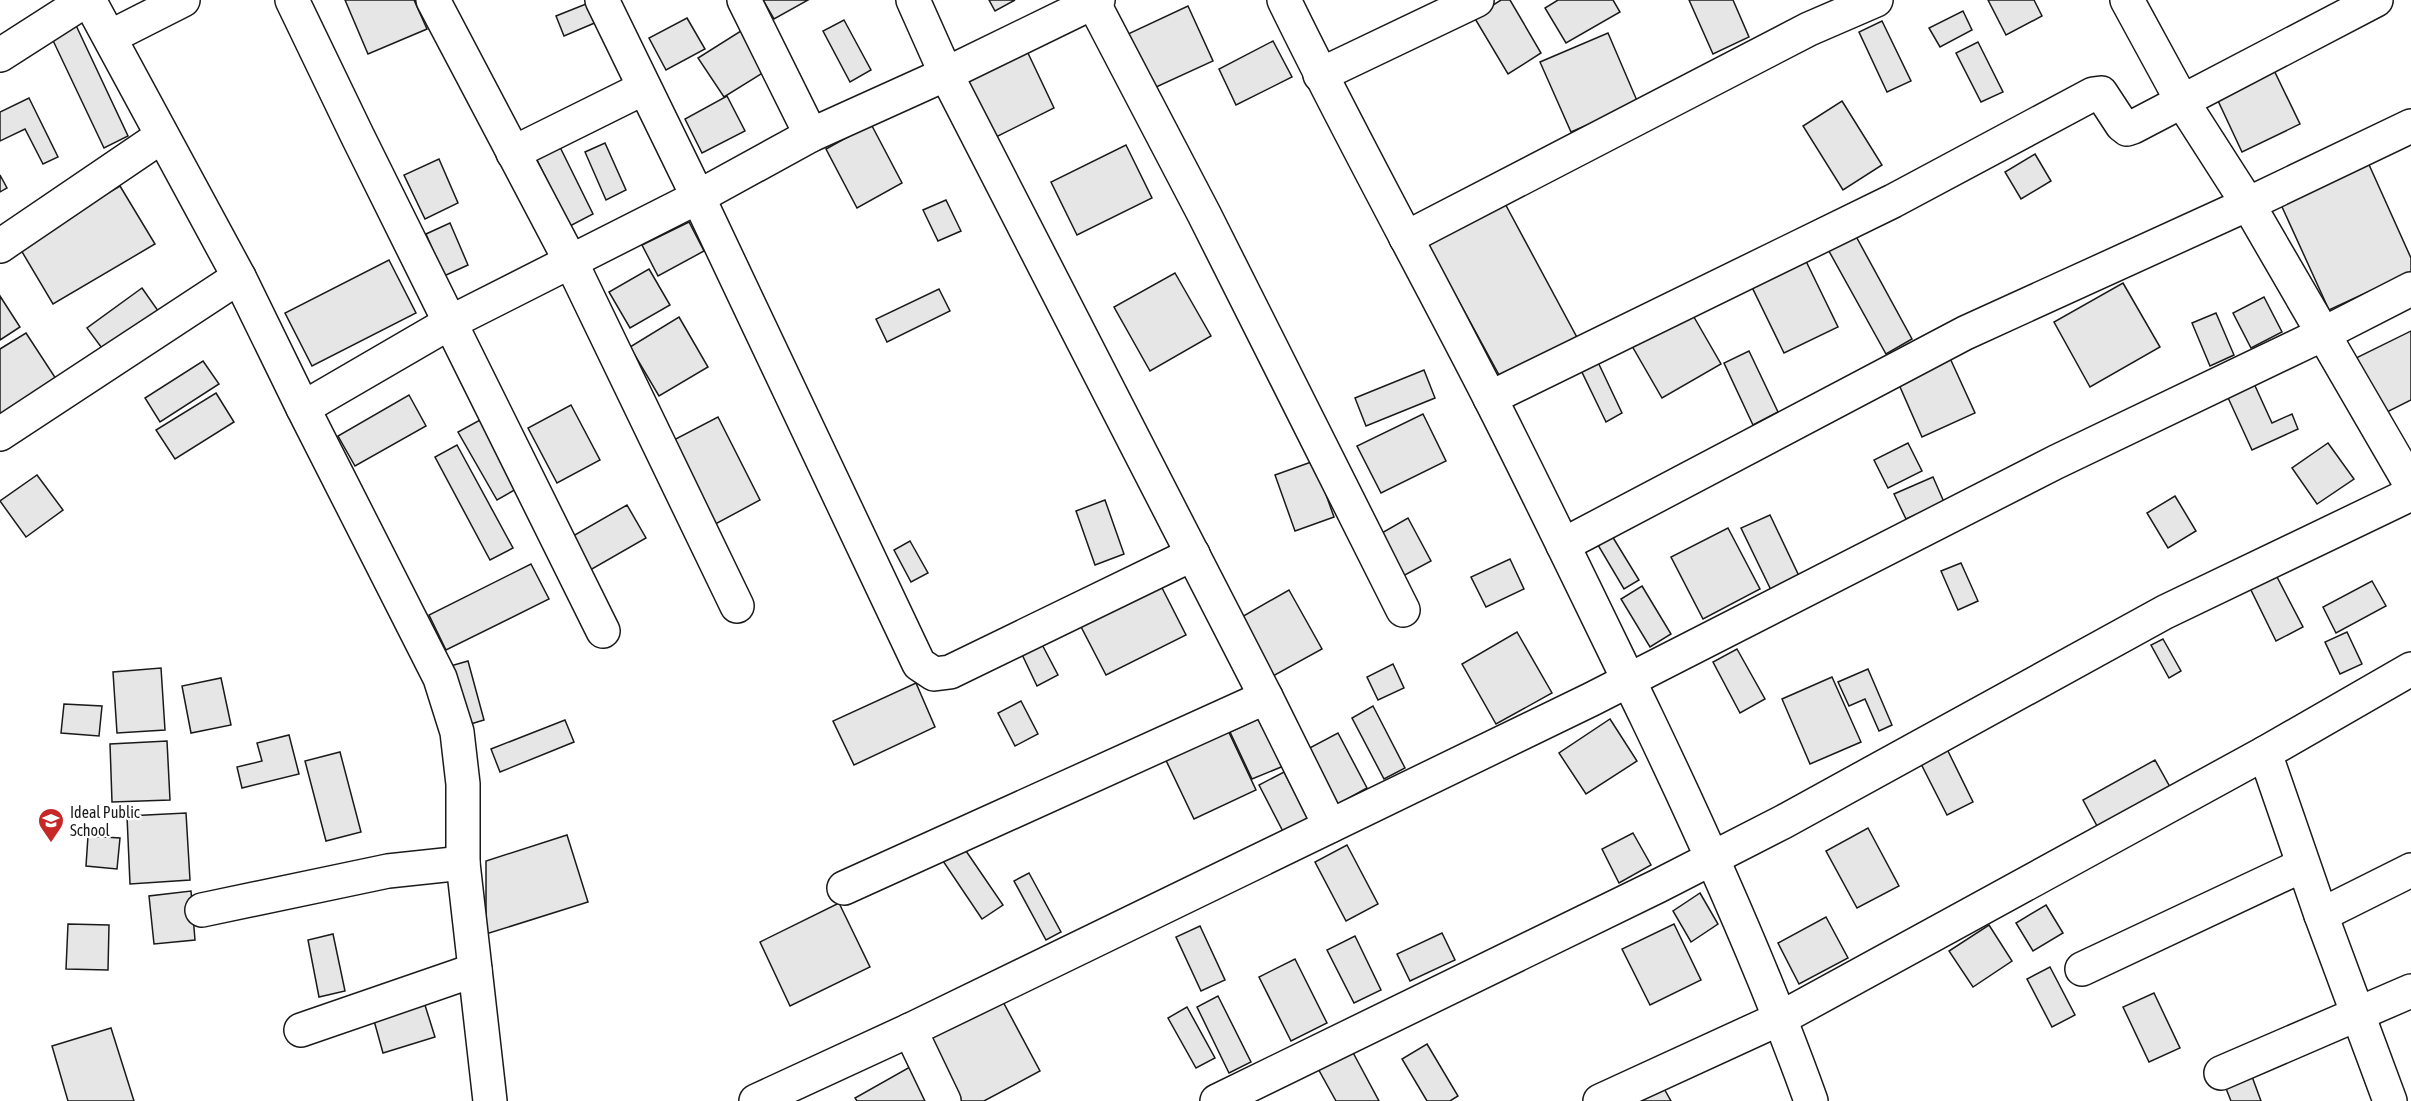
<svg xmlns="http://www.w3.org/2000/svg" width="2411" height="1101" viewBox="0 0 2411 1101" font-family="'Asap Condensed',sans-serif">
  <rect width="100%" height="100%" fill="#fff"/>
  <!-- building -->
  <g fill="#e6e6e6" stroke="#1a1a1a" stroke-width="1.5">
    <path d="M345,0H414L427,29L368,54Z"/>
    <path d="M596,0L604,19L564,36L556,16Z"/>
    <path d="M763,0H808L774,19Z"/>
    <path d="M989,0H1015L995,11Z"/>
    <path d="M1501,0H1510L1541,53L1508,74L1474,17Z"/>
    <path d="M1558,0H1613L1620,12L1566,43L1545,8Z"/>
    <path d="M1689,0H1733L1749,37L1713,54Z"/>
    <path d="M1988,0H2034L2042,16L2006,35Z"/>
    <path d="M1188,6L1213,61L1154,88L1128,34Z"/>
    <path d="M1963,11L1972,30L1940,47L1929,28Z"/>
    <path d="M687,18L705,49L666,70L649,38Z"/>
    <path d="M73,19L128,136L104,148L48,30Z"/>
    <path d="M844,20L871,70L850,82L823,31Z"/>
    <path d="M1882,21L1911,81L1887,92L1859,32Z"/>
    <path d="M744,29L769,69L724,97L698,58Z"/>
    <path d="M1608,33L1638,103L1571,132L1540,62Z"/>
    <path d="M1273,41L1292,77L1236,105L1219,69Z"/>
    <path d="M1978,42L2003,92L1981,102L1956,53Z"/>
    <path d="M1027,51L1054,108L988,141L960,84Z"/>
    <path d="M2270,62L2300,124L2242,152L2213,90Z"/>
    <path d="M727,96L745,131L702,153L685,119Z"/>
    <path d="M29,98L58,157L43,164L25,129L0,141V112Z"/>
    <path d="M1842,101L1882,165L1843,190L1803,126Z"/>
    <path d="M871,124L902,183L857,208L826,149Z"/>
    <path d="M556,139L593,214L570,226L532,150Z"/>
    <path d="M605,143L626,190L606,200L585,152Z"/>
    <path d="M1126,145L1152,198L1077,235L1051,182Z"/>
    <path d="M2035,154L2051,181L2021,199L2005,172Z"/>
    <path d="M2366,158L2411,258V272L2329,310L2278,198Z"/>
    <path d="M439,159L458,203L425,219L404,175Z"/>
    <path d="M0,175L7,188L0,192Z"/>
    <path d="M120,186L155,244L53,304L18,245Z"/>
    <path d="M1502,198L1580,343L1504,384L1425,239Z"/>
    <path d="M946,200L961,231L938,241L923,210Z"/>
    <path d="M689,222L704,251L658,276L642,245Z"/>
    <path d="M450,223L468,265L444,276L426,234Z"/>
    <path d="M1852,229L1912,339L1886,354L1825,244Z"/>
    <path d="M1803,255L1838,327L1784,353L1749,281Z"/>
    <path d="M389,260L416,313L312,366L285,313Z"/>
    <path d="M649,269L670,305L630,328L609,292Z"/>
    <path d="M1175,273L1211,336L1150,371L1114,307Z"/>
    <path d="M2123,283L2160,347L2090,387L2054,322Z"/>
    <path d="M142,288L161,315L107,355L87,328Z"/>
    <path d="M939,289L950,311L887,342L876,319Z"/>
    <path d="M0,296L20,327L0,340Z"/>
    <path d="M2264,297L2282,332L2251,348L2233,313Z"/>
    <path d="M1687,305L1721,364L1662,398L1628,339Z"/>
    <path d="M2216,313L2234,355L2210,366L2192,323Z"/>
    <path d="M679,317L708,367L659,396L630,347Z"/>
    <path d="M2411,331V400L2383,414L2356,358Z"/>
    <path d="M26,333L60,385L0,424V349Z"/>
    <path d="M1749,351L1778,412L1753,425L1724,363Z"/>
    <path d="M1949,356L1975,413L1922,437L1897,380Z"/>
    <path d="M1596,358L1622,413L1606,422L1579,366Z"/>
    <path d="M203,361L219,384L160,422L145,398Z"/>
    <path d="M1424,370L1435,398L1366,426L1355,398Z"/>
    <path d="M2251,377L2272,423L2292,414L2298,429L2252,450L2224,389Z"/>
    <path d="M216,393L234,422L175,459L156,430Z"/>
    <path d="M409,395L426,426L355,466L338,436Z"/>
    <path d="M571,405L600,460L557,483L528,428Z"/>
    <path d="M1423,414L1446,461L1381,493L1357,446Z"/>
    <path d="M718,417L760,500L708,528L666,444Z"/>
    <path d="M480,420L518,488L497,500L458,432Z"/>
    <path d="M1908,443L1922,471L1888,488L1874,460Z"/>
    <path d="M2328,443L2354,479L2317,504L2292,468Z"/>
    <path d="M457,445L513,548L490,560L435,457Z"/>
    <path d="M1314,461L1334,517L1295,531L1275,475Z"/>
    <path d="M37,475L63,510L26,537L0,501Z"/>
    <path d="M1933,477L1944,502L1906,519L1894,494Z"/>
    <path d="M2175,496L2196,531L2168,548L2147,513Z"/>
    <path d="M1105,500L1124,554L1095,565L1076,511Z"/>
    <path d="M627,505L646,538L585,573L566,540Z"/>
    <path d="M1770,515L1799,576L1771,590L1741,528Z"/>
    <path d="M1408,518L1431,561L1403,576L1380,534Z"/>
    <path d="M1728,528L1760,589L1703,619L1671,557Z"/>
    <path d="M1609,531L1639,580L1624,589L1595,540Z"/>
    <path d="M910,541L928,573L911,582L894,550Z"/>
    <path d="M1510,559L1524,589L1486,607L1471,577Z"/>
    <path d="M1961,563L1978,601L1958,610L1941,571Z"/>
    <path d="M531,564L549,599L446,650L429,615Z"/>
    <path d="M2276,575L2303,627L2276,641L2250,588Z"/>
    <path d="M1157,578L1186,635L1106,675L1077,619Z"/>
    <path d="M2372,581L2386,606L2336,633L2323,607Z"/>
    <path d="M1642,586L1671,634L1650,647L1621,599Z"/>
    <path d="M1289,590L1322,649L1264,681L1233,622Z"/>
    <path d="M1517,632L1552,693L1496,724L1462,664Z"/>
    <path d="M2347,632L2362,664L2340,674L2325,642Z"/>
    <path d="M1037,635L1058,675L1037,686L1018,646Z"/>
    <path d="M2163,639L2181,671L2169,678L2151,645Z"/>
    <path d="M1737,649L1765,699L1740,713L1713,662Z"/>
    <path d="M468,661L484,720L464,726L447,667Z"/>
    <path d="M1393,664L1404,688L1378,700L1367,677Z"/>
    <path d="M161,668L165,730L117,733L113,672Z"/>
    <path d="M1868,669L1892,725L1879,731L1865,699L1849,706L1838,682Z"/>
    <path d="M1832,677L1861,742L1810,764L1782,699Z"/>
    <path d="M221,678L231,725L191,733L182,686Z"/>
    <path d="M916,683L935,727L854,765L833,721Z"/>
    <path d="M1021,701L1038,734L1015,746L998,713Z"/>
    <path d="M64,704L102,706L99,736L61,733Z"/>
    <path d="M1373,706L1405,768L1384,779L1352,718Z"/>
    <path d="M1263,717L1286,765L1252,779L1230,732Z"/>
    <path d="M1610,719L1637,761L1586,794L1559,753Z"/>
    <path d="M565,720L574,742L500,772L491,749Z"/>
    <path d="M1224,722L1256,790L1194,819L1162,752Z"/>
    <path d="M1338,733L1367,788L1331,808L1302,752Z"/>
    <path d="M289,735L299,774L242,788L237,767L262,761L257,743Z"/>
    <path d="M167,741L170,800L112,802L110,744Z"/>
    <path d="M1945,745L1973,802L1947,815L1918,758Z"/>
    <path d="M340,752L361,832L326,841L305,761Z"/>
    <path d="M2155,760L2175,796L2102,835L2083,800Z"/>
    <path d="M1284,772L1314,830L1289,843L1259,785Z"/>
    <path d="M186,813L190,880L130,884L127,816Z"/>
    <path d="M1868,828L1899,886L1857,908L1826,851Z"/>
    <path d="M1633,833L1651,865L1619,883L1602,849Z"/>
    <path d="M567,835L588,902L486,934V861Z"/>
    <path d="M88,836L120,838L117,869L86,866Z"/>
    <path d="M1347,845L1378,904L1346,921L1315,862Z"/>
    <path d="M964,848L1003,905L982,919L943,861Z"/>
    <path d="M1029,873L1061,932L1046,940L1014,881Z"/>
    <path d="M191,891L195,940L154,944L149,896Z"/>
    <path d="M1700,893L1718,924L1691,942L1673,911Z"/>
    <path d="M839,903L870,967L790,1006L760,942Z"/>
    <path d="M2046,905L2063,933L2033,951L2016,923Z"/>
    <path d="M1826,917L1848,958L1799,984L1778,943Z"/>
    <path d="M68,924L109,925L108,970L66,969Z"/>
    <path d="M1674,924L1701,980L1650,1005L1622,949Z"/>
    <path d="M1989,925L2012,961L1973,987L1949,951Z"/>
    <path d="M1200,926L1225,980L1201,991L1176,937Z"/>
    <path d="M1442,933L1455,960L1410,981L1397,954Z"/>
    <path d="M333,934L345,991L319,997L308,940Z"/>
    <path d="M1355,936L1381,990L1354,1003L1327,950Z"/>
    <path d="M1295,959L1327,1023L1291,1041L1259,977Z"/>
    <path d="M2050,967L2075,1015L2052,1027L2027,979Z"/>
    <path d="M2154,993L2180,1048L2149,1062L2123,1007Z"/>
    <path d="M1218,996L1251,1062L1229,1073L1197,1007Z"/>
    <path d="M1001,998L1040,1071L984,1101H960L926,1038Z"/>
    <path d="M424,1002L435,1037L383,1053L373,1017Z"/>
    <path d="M1187,1007L1215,1058L1196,1068L1168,1018Z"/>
    <path d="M111,1028L134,1101H68L52,1046Z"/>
    <path d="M1427,1044L1458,1096L1450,1101H1427L1402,1059Z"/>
    <path d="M1350,1047L1379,1101H1336L1316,1065Z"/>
    <path d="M917,1063L938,1101H857L855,1098Z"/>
    <path d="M2250,1071L2261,1101H2231L2223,1081Z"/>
    <path d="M1662,1085L1671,1101H1644L1642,1098Z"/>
  </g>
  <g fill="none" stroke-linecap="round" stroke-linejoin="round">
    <defs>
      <g id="minor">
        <path d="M89,0L239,277L303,408L440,678L457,732L463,784V863L490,1101"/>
        <path d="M292,0L357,135L603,631"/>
        <path d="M433,0L571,262L737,606"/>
        <path d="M602,0L698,197L919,664L934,674L950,672L1193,554"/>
        <path d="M744,0L811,135"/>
        <path d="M913,0L946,74L1266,697L1330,826"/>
        <path d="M1092,0L1204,214L1403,610"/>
        <path d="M1284,0C1349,134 1422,265 1490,398C1544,504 1595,611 1647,718C1707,843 1764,970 1811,1101"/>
        <path d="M2127,0L2182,101L2248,204L2411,485"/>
        <path d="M110,37L183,0"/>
        <path d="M0,55L86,0"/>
        <path d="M1320,75L1477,0"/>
        <path d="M513,153L644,88"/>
        <path d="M1406,238L1809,29L1876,0"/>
        <path d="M0,246L162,136"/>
        <path d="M1490,398L1893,201L2093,94L2101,93L2122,125L2127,129L2133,127L2376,0"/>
        <path d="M303,408L451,322L698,197L811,135L946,74L1098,0"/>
        <path d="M0,434L239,277"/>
        <path d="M1563,545L1965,333L2248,204L2411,126"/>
        <path d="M2265,753L2321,915L2390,1101"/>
        <path d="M844,888L1266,697"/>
        <path d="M202,910L388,871L463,863"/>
        <path d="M2321,915L2411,870"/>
        <path d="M2082,969L2303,865"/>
        <path d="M301,1030L475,970"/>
        <path d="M910,1030L944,1101"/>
        <path d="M2221,1073L2411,991"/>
        <path d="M756,1101L910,1030L1592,699L2056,462L2323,334L2411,289"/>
        <path d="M1217,1101L1658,886L1783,822L2165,612L2411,494"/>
        <path d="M1600,1101L1781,1018L2265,753L2411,669"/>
      </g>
    </defs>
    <!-- minor casing -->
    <use href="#minor" stroke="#1a1a1a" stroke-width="36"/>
    <!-- minor -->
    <use href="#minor" stroke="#fff" stroke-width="33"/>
  </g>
  <!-- icons -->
  <defs>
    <symbol id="school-pin" viewBox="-11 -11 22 30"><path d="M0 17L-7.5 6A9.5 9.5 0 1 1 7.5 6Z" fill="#c62828" stroke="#fff"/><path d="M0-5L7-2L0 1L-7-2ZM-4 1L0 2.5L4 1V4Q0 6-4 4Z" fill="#fff"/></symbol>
  </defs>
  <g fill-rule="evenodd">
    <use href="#school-pin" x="36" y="806" width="30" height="40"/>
  </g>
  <g text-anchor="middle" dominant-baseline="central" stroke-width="4.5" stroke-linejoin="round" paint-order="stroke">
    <!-- poi labels -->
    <g font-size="16" fill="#1a1a1a" stroke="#fff" text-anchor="start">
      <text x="70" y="812">Ideal Public<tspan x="70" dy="18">School</tspan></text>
    </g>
  </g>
</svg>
